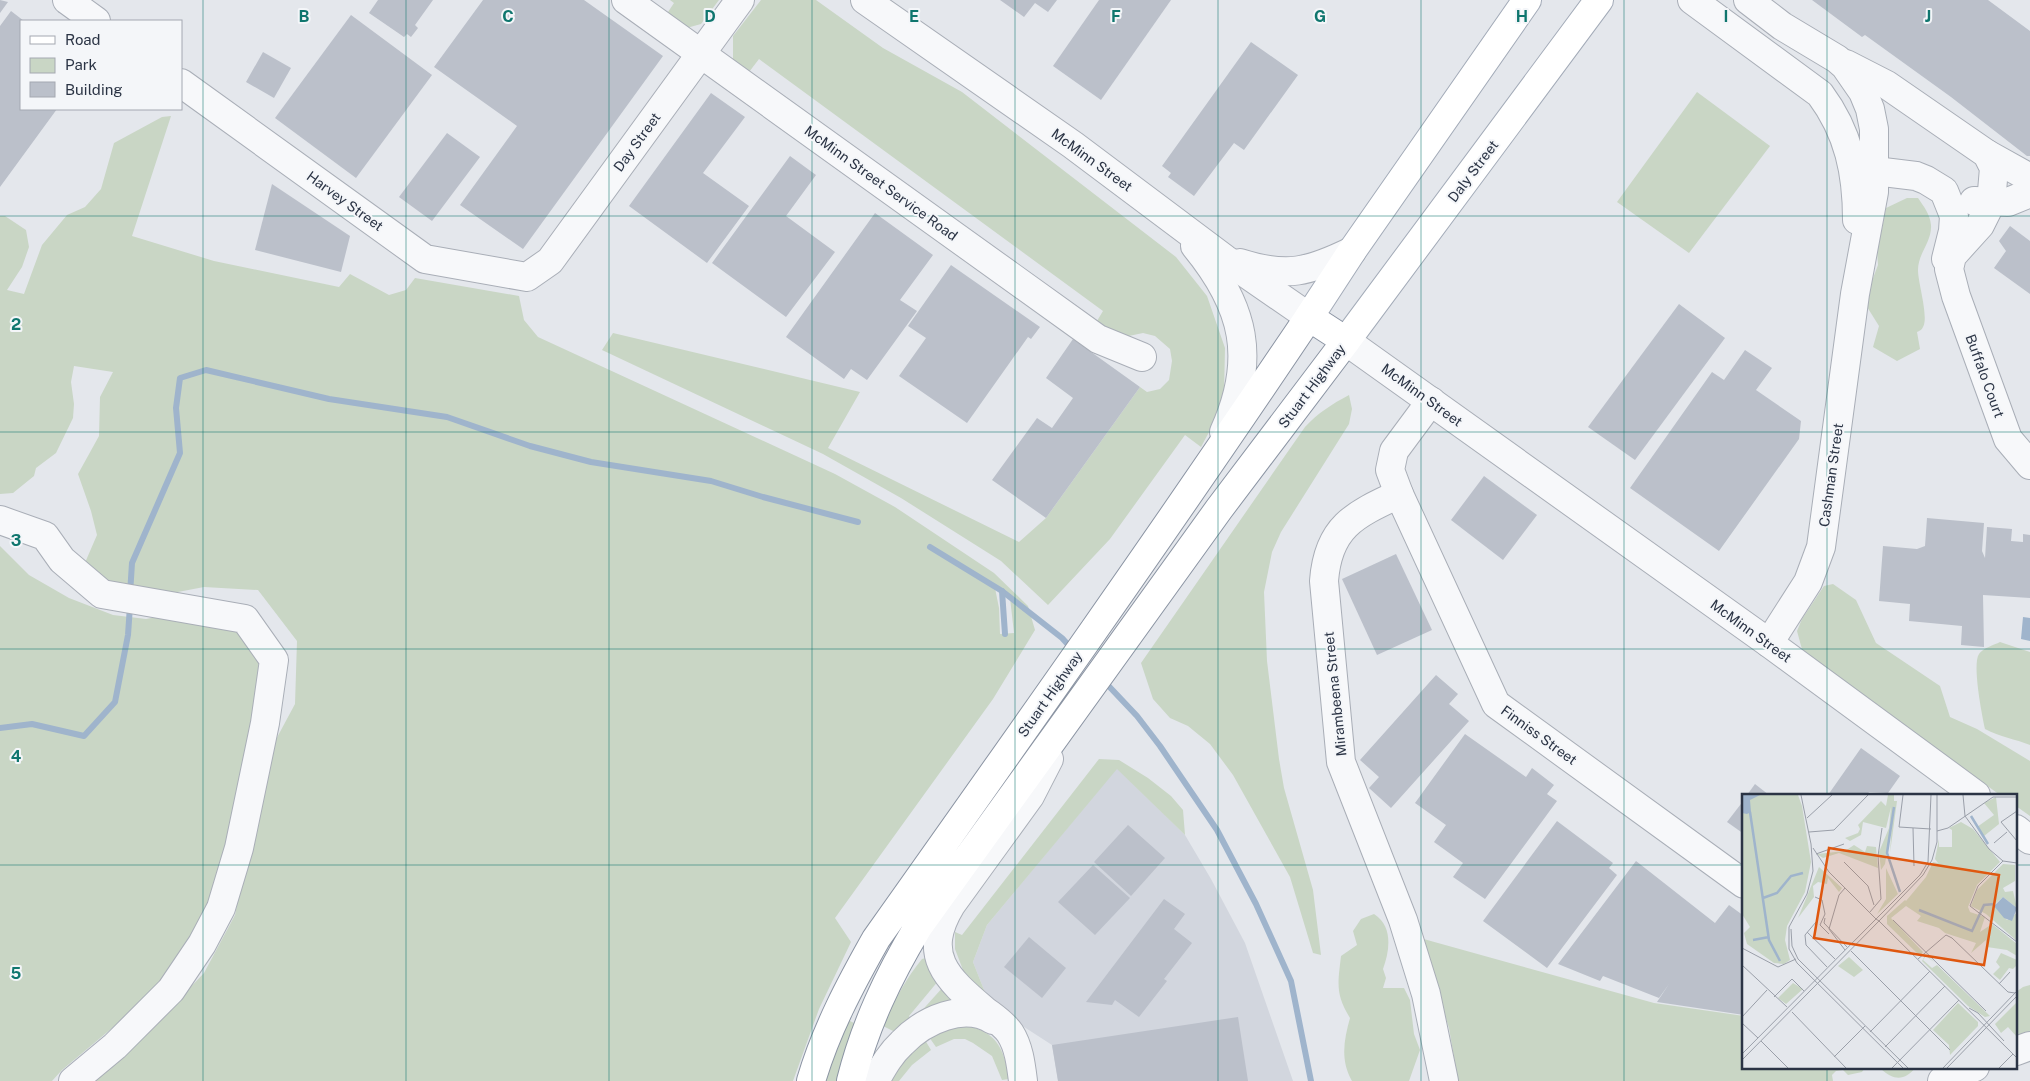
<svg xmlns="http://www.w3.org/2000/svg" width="2030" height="1081" viewBox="0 0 2030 1081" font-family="'Public Sans',sans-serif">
  <rect width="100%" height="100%" fill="#e4e7ec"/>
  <!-- built -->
  <path fill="#d2d6de" d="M1117,768L1185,835L1211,879L1245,943L1293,1081H1058L1052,1045L990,1005L973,962L987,925Z"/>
  <!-- green -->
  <g fill="#c9d6c5" fill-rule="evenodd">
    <path d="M670,0H719L701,24L683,29L664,18L674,3Z"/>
    <path d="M761,0H816L883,48L962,92L1176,257L1207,296L1225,348L1224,393L1215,421L1201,447L1185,435L1110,539L1048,605L1001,561L901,498L823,454L602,350L613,333L860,392L828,448L1019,542L1046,518L1140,387L1147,392L1160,389L1169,380L1172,361L1170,349L1155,336L1143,333L1124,337L1094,326L1103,311L759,59L746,76L733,59V36Z"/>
    <path d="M1697,92L1770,146L1689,253L1617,202Z"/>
    <path d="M171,116L132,236L214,261L339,287L350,274L389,295L406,290L415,278L519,296L524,320L538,337L835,474L895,507L994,573L1028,606L1035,630L993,699L835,918L851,942L819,1009L793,1081H90L161,1018L204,973L235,915L266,758L295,704L297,641L258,590L204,587L162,595L120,589L84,565L97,535L91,511L78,474L99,436L100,397L113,372L74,366L71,382L74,404L73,418L56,453L36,468L34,476L13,493L0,494V216H5L26,230L29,247L22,267L7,290L24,294L42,245L67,215L85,207L101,189L114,143L162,117ZM995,588L1010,598L1014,633L1000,634L999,608Z"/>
    <path d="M1907,198H1918C1924,207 1930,214 1931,225C1932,242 1918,253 1918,270C1918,283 1929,317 1923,327C1922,330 1919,331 1917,332L1920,349L1897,361L1873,347L1879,326L1864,302L1878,265L1876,236L1882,229L1886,208Z"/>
    <path d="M1349,395L1352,409L1349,424L1281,532L1272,552L1264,592L1267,661L1279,759L1284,788L1313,890L1321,955L1313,953L1290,877L1233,775L1210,744L1188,726L1170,718L1153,699L1141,663L1305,427C1318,413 1332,404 1349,395Z"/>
    <path d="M0,546L29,575L69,598L113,615L146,619L171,614L235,628L259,659L250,749L225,855L209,905L174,968L142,1003L62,1070L52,1081H0Z"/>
    <path d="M1833,584L1856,600L1876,643L1940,686L1950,717L1977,729L2030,761V816L2016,806V795H2000L1803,653L1797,631L1802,619L1824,586Z"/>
    <path d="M2000,642L2030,652V745C2015,739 2000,737 1985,729C1982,715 1972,664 1979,654C1983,648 1994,645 2000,642Z"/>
    <path d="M1099,759L1119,760L1148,778L1171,796L1183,810L1185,835L1117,769L987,925L973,962L990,1005L959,977L963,970L955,949V932L962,935Z"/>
    <path d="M1374,914C1393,926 1390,950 1383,969L1386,978L1383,988H1404L1410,1000L1414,1034L1420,1050L1409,1081H1352C1340,1060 1344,1040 1350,1018C1335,994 1338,983 1341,956L1357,945L1353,931L1361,919Z"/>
    <path d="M1420,938L1654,1003L1744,1016V1067H1916C1905,1081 1894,1081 1881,1069H1864L1862,1072L1848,1075L1843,1070L1836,1071L1832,1075L1833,1081H1458L1449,1028Z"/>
    <path d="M926,958L930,960L939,980L909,1016L914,1026L903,1036L883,1026C894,1001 905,980 922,959Z"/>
    <path d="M2030,985V1040L2016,1038V992L2023,987Z"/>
    <path d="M944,986L956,1000L917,1016Z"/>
    <path d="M848,1020L858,1025L840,1081H824Z"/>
    <path d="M963,1025C996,1031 1004,1047 1009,1079L1002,1080L992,1056L973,1043L965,1039H954L936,1047L929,1037L952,1027Z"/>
    <path d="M925,1040L931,1050L912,1065L899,1081H886L905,1056Z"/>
  </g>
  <!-- water -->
  <path fill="#9fb4cc" d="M2023,617L2030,618V641L2021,639Z"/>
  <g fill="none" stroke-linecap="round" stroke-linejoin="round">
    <!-- stream -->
    <g stroke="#9fb4cc" stroke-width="6">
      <path d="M930,547L1002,591L1062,638L1073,650"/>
      <path d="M1002,591L1005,634"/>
      <path d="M130,594L132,563L180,453L176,408L180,378L206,370L329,399L447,417L530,446L591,462L711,481L763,497L858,522"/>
      <path d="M1103,680L1137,716L1160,746L1217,830L1256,904L1291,981L1311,1081"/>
      <path d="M0,728L32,724L84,736L115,702L128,635L130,606"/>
    </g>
  </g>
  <!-- building -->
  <g fill="#bbc0ca">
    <path d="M0,0L8,2L0,13Z"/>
    <path d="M378,0H433L415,25L418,28L411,37L407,34L404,37L369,13Z"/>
    <path d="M483,0H584L663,56L523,249L460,205L517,126L434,67Z"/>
    <path d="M1000,0H1057L1048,12L1035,3L1024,17Z"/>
    <path d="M1099,0H1171L1101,100L1053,66Z"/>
    <path d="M1812,0H1988L2030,31V156H2027L1951,97L1865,35L1862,37Z"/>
    <path d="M11,11L24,21H21V109H57L0,187V26Z"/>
    <path d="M351,15L432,75L356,178L275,118Z"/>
    <path d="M1251,42L1298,75L1244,150L1234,143L1194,196L1168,177L1171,173L1162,166Z"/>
    <path d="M263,52L291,68L274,98L246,82Z"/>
    <path d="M711,93L745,117L703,173L749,206L707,263L629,206Z"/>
    <path d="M447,133L480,157L432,221L399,197Z"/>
    <path d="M790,156L816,175L786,216L835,252L786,317L712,263Z"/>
    <path d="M272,184L350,236L341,272L255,250Z"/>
    <path d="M875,213L933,255L900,300L917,311L867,380L851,369L844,379L786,337Z"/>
    <path d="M2010,226L2030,241V294L1994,268L2006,251L1999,241Z"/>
    <path d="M951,265L1040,327L1031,339L1028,337L967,423L899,376L926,338L908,326Z"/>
    <path d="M1679,304L1725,338L1635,460L1588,427Z"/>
    <path d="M1073,339L1140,387L1046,518L992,480L1037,418L1052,428L1073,398L1046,378Z"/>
    <path d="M1745,350L1772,368L1756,390L1801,421L1799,439L1719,551L1630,488L1712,372L1724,380Z"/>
    <path d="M1484,476L1537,515L1503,560L1451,520Z"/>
    <path d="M1927,518L1984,523L1982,551L1985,558L1987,527L2012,529L2011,541L2023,542V534L2030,535V598L1983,595L1984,647L1961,645L1962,626L1909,621L1910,604L1879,601L1883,546L1917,549L1925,546Z"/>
    <path d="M1396,554L1432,630L1377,655L1342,579Z"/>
    <path d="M1436,675L1458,694L1449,704L1469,721L1391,808L1369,788L1379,777L1360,760Z"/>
    <path d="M1465,734L1526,777L1532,768L1554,785L1547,794L1557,801L1485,899L1453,877L1463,863L1434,842L1446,825L1415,803Z"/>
    <path d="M1861,748L1900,776L1888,793L1869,792L1867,795H1828Z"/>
    <path d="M1755,784L1769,795H1747Z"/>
    <path d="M1744,800V834L1727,822Z"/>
    <path d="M1557,821L1613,863L1609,868L1617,875L1547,968L1483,921Z"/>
    <path d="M1128,825L1165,858L1131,896L1094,862Z"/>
    <path d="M1636,861L1715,923L1729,905L1744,916V1015L1657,1002L1669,984L1659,998L1603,976L1600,981L1558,964Z"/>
    <path d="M1093,865L1130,898L1095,935L1058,902Z"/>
    <path d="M1164,899L1185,914L1174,929L1192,943L1164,979L1167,981L1139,1017L1115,1000L1112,1005L1086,1002Z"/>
    <path d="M1029,937L1066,968L1042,998L1004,967Z"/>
    <path d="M1238,1017L1248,1081H1058L1052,1045Z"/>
  </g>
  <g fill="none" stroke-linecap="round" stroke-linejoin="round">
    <defs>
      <g id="minor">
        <path d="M67,0L96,21"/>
        <path d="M626,0L1098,339L1142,357"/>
        <path d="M865,0L1073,145L1225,259L1309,317"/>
        <path d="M1692,0L1820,94C1849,133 1857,173 1857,220"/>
        <path d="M1748,0L1782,26L1837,59L1845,66L1863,92L1870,109L1874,129V192L1855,294L1821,547L1808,582L1769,643"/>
        <path d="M1846,64L1887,85L1987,154L1994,168L1991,203L1980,225L1952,256L1949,269L1956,296L2008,439L2030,465"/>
        <path d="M181,83L425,259L527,277L550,261L740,0"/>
        <path d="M1987,154L2030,178"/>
        <path d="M1861,161L1875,171L1916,176L1926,180L1944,191L1954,216L1953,231L1946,259"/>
        <path d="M1974,201L2008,202L2030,193"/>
        <path d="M1195,246C1245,307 1257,359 1224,432"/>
        <path d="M1240,263C1287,278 1309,272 1352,251"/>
        <path d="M1346,341L1769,643L1976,795"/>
        <path d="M1431,401L1394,451L1390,470L1399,494C1354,515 1328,527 1324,581L1341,762L1403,920L1426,994L1444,1081"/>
        <path d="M1399,494L1496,704L1744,884"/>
        <path d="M0,520L45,536L62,560L102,594L245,619L274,660L265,723L239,848L221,908L202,944L171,990L115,1046L73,1081"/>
        <path d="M2016,829L2030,840"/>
        <path d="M2016,1051L2030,1046"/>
        <path d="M875,1081C883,1067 890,1054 902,1043C924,1020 964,1002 993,1020"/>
        <path d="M1023,1081C1021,1065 1019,1047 1010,1033C1004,1024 993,1017 984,1010C946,978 921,955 951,905L1030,796L1049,759"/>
        <path d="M1942,1081L1975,1067"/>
      </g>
      <g id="major">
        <path d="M1309,317L1352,251L1527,0"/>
        <path d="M1346,341L1599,0"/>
      </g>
      <path id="highway" d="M811,1081C826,1030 850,985 876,939C1022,733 1168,527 1309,317L1346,341L1219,509L918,927C888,977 865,1025 851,1081"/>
    </defs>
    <!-- minor casing -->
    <use href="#minor" stroke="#a9aeb7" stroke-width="30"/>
    <!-- major casing -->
    <use href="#major" stroke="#a3abb8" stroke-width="30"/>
    <!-- highway casing -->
    <use href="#highway" stroke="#8b94a3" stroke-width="30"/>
    <!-- minor -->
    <use href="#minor" stroke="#f7f8fa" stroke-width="28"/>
    <!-- major -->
    <use href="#major" stroke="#fff" stroke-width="28"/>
    <!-- highway -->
    <use href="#highway" stroke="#fff" stroke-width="28"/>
  </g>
  <!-- grid -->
  <path fill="none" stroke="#0f766e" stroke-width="1" stroke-opacity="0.55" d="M203,0V1081M406,0V1081M609,0V1081M812,0V1081M1015,0V1081M1218,0V1081M1421,0V1081M1624,0V1081M1827,0V795M0,216H2030M0,432H2030M0,649H2030M0,865H1744M2016,865H2030M1827,1067V1081"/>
  <g text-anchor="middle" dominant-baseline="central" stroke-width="4" stroke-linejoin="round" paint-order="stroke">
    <!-- street labels -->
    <g font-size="14" fill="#2b3445" stroke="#f4f6f9">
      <text transform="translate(637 142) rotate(-54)">Day Street</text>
      <text transform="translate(1092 160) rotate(36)">McMinn Street</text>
      <text transform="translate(1473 171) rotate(-53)">Daly Street</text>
      <text transform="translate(881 183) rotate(36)">McMinn Street Service Road</text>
      <text transform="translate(345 201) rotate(36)">Harvey Street</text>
      <text transform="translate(1985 376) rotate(70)">Buffalo Court</text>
      <text transform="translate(1312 386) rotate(-53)">Stuart Highway</text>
      <text transform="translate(1422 395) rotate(36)">McMinn Street</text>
      <text transform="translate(1831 475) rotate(-82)">Cashman Street</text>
      <text transform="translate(1751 631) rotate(36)">McMinn Street</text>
      <text transform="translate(1050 694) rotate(-55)">Stuart Highway</text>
      <text transform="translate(1335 694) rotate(-96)">Mirambeena Street</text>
      <text transform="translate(1539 735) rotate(36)">Finniss Street</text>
    </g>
  </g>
  <!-- overview -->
  <g transform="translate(1742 794)">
    <rect width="275" height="275" fill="#e4e7ec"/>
    <path d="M0,1H56L60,12L69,68L63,98L45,132L43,146L48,166L42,170L32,169L5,150L2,139L8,133L0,120ZM146,1H152V7H155L148,59L150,26L143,70L139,76L137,58L147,34L149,13L144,34L121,28L119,41L108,47L103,44L116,39L118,35L116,31L139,7L144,12ZM254,3L257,30L242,42L235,33L252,21L242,9ZM219,28L231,35L258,68L235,91L226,113L228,118L243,123L238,138L250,130L275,150V162L265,156L245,153L244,146L229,159L234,149L203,139L164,107L184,83L191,68L196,69L193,65L197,45V53H210V36L207,34ZM112,51L123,58L125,52L134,53L136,74L97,59L81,64L75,60L103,57ZM261,70L273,71V87L261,94L263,98L271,97L275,114L261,103L253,110L265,126L275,119V147L244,120L229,112L235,96ZM77,73L100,94L97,98L86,84L85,90L76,88L71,92L72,103L56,124ZM144,74L156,100L135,120L144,105ZM163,106L197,134L175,127L179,122L164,112L149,124L181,158L178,162L145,130V122ZM259,159L275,166V171L271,175L267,174L258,186L251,180L258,173L254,168ZM184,160L192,168L184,162L181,166L190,174L195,171L248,222L243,223L226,212L180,167ZM107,163L121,176L112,183L96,172ZM51,189L61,195L44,210L36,204ZM275,208V243L266,233L259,239L253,230ZM216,209L236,228V232L208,261L207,251L191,236Z" fill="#c9d6c5"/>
    <path d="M0,1H18L8,6L9,18L5,20L0,19ZM261,103L275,114L270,127L262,124L252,112Z" fill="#9fb4cc"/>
    <path fill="none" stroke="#9fb4cc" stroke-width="2.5" d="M152,13L145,59L158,98M8,18L27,146L38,167M229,22L246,50M21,104L35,99L49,82L61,79M177,116L230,137L242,111L253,110M11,146L27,143"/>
    <path fill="none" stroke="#9a9fa9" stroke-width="1" d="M59,1L69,50L71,77L65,100L47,133V155L55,169L161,274M161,1L157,33L189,35M189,1L186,68L178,81L134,125L137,127L181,81L190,66L195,48V1M221,1L223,22L247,55L261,67L275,69M275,17L259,28L275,47M65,24L90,1M171,34L172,72M195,37L206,34L251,3H275M67,38L92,36L126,1M252,49L265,38M71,54L87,78L134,125M74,60L102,50M261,67L236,92L228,112L275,148M102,68L126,92L132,111M103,94L97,101L87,135L103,156M73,103L80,106L83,120L78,131L87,140M128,118L139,105L136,62L140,34M83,124L82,129L105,153M151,126L244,217M137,127L275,264M74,128L63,141L64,151L85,173M49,135L50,152L56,165L166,274M65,138L93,165M0,154L36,173L54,165M109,157L208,256M176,165L204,141L210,144L266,198L273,199M0,171L45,213M257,190L268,178M32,203L50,185L62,197M227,214L236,219L262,247M50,218L104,274M0,223L25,196M0,229L16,244M128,238L188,177M19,247L46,274M143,253L203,192M0,260L134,125M92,263L123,232M0,266L137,127M150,274L217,206M201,274L274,198M205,274L275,202M257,274L271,260"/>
    <path fill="#df570f" fill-opacity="0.15" stroke="#df570f" stroke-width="2.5" d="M87,54L257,81L242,171L72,144Z"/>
    <rect width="275" height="275" fill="none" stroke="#2b3445" stroke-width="2.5"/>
  </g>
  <g font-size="16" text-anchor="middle" font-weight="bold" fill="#0f766e" stroke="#f4f6f9" stroke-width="4" stroke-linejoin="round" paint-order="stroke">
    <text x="304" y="22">B</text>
    <text x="508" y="22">C</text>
    <text x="710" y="22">D</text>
    <text x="914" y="22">E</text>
    <text x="1116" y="22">F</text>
    <text x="1320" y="22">G</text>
    <text x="1522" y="22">H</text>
    <text x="1726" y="22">I</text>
    <text x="1928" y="22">J</text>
    <text x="16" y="330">2</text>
    <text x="16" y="546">3</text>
    <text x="16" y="762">4</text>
    <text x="16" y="979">5</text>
  </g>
  <!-- legend -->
  <rect x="20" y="20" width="162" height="90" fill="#f4f6f9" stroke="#a4a8b1"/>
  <rect x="30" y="36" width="25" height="8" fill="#ffffff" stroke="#a4a8b1"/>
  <text x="65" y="45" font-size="15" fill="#2b3445">Road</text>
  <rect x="30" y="58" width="25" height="15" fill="#c9d6c5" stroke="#a4a8b1"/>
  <text x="65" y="70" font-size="15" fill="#2b3445">Park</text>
  <rect x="30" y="82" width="25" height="15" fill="#bbc0ca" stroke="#a4a8b1"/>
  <text x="65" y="95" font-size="15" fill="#2b3445">Building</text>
</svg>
